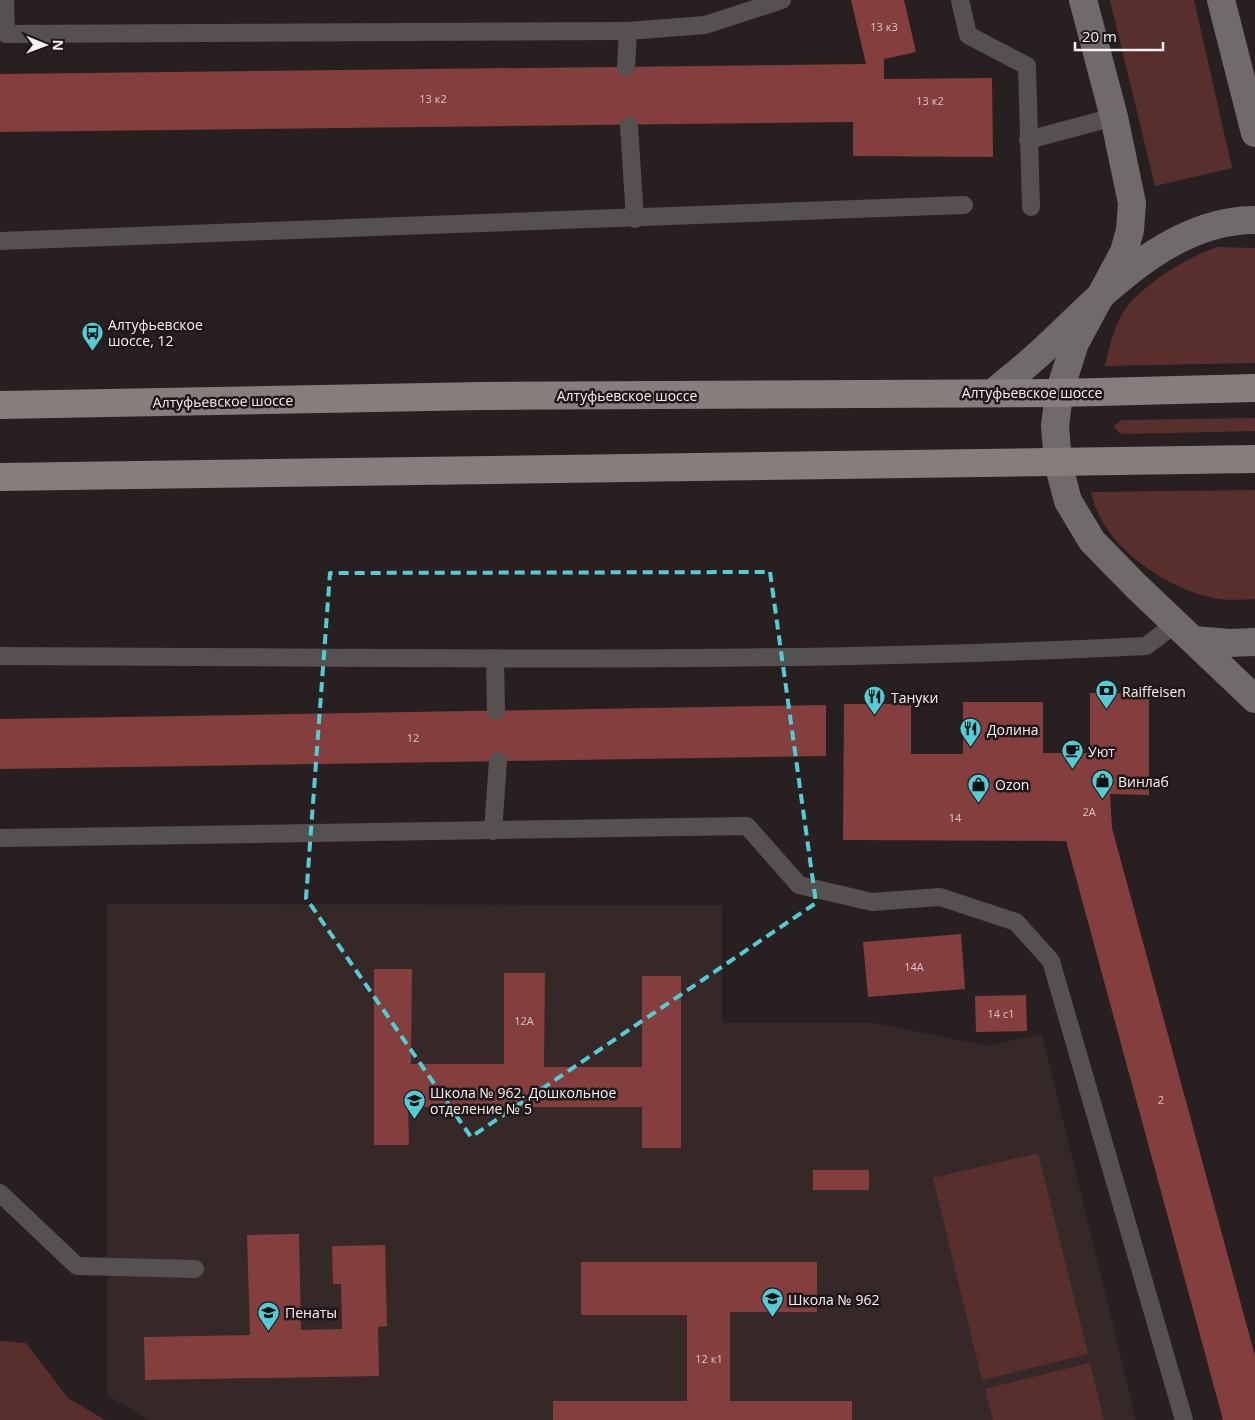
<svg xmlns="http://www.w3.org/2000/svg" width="1255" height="1420" viewBox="0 0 1255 1420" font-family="'Open Sans',sans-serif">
  <rect width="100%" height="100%" fill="#282020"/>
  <!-- built -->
  <path fill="#362827" d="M107,904L722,905V1023H874L987,1046L1042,1034L1136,1420H149L107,1395Z"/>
  <!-- green -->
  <g fill="#582f2d">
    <path d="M1110,0H1194L1232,168L1155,186Z"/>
    <path d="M1218,247L1255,248V363L1105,366C1109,347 1114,327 1124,311C1140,286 1190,255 1218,247Z"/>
    <path d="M1255,418V431L1124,434L1119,433L1114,426L1122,420Z"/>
    <path d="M1255,490V599C1239,600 1221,601 1205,596C1158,583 1101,543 1091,492Z"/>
    <path d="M1038,1153L1088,1354L982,1380L933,1178Z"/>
    <path d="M0,1341L26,1343L68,1398L105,1420H0Z"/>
    <path d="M1090,1363L1104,1420H993L985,1389Z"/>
  </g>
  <!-- building -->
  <g fill="#833e3d">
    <path d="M851,0H904L916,52L884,59V79L992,78L993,157L853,156V122L0,132V74L866,64Z"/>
    <path d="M1090,693H1149V795L1110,794L1112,828L1255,1356V1420H1223L1066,841L843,840L844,704H911V754H963V702H1043V753H1090Z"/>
    <path d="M826,705V756L0,769V719Z"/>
    <path d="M961,934L965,989L868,997L863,942Z"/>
    <path d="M374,969H412L411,1064H504V973H545L544,1067H642V976H681V1148H642V1107H408L409,1145H374Z"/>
    <path d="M1026,995L1027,1031L976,1032L975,996Z"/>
    <rect x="813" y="1170" width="56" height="20"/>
    <path d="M299,1234L301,1330L342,1329L341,1284H333L332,1246L385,1245L387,1326L378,1327L379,1376L145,1380L144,1337L250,1335L247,1235Z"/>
    <path d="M581,1262H817V1312H730V1401H852V1420H553V1401H687V1315H581Z"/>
  </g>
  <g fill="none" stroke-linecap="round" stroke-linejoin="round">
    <!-- lane -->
    <g stroke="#555150" stroke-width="18">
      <path d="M5,0L6,34L628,31"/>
      <path d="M960,0L968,35L1027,66L1031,207"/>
      <path d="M626,67L628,31L705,25L782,0"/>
      <path d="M629,126L635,219"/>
      <path d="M1028,140L1114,117"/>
      <path d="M0,241L964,205"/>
      <path d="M0,656C382,657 765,665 1146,646L1175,624"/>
      <path d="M495,658L496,711"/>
      <path d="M493,831L498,761"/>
      <path d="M0,838L747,826L799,885L872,902L940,897L1016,922L1051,961L1184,1420"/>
      <path d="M0,1193L77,1266L195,1269"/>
    </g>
    <!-- secondary -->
    <g stroke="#716a6a" stroke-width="28">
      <path d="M1083,0L1114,117L1132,203L1130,230L1124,252L1075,343L1059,393L1055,426L1058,463L1068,501L1092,541L1136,586L1255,699"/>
      <path d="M1221,0L1255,133"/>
      <path d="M994,392C1009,379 1025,367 1040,353C1100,298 1166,220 1255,220"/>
      <path d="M1194,640L1229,643L1255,642"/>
    </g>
    <!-- primary -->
    <g stroke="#867e7d" stroke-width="28">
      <path d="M0,405L482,396L1059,393L1255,388"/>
      <path d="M0,477L1255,459"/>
    </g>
  </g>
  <!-- marked area -->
  <path fill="none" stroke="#52ccd5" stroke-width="4" stroke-dasharray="10 6" stroke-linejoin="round" d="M770,572L816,903L471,1137L306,898L330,573Z"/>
  <!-- icons -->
  <defs>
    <symbol id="bus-pin" viewBox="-11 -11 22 30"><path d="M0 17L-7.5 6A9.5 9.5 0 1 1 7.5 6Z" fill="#52ccd5" stroke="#1f1717"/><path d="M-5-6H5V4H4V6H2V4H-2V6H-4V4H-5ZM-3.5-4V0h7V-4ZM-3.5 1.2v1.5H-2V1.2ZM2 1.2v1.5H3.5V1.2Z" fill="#111"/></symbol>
    <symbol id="bank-pin" viewBox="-11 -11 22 30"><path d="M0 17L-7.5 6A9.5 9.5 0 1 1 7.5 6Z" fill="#52ccd5" stroke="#1f1717"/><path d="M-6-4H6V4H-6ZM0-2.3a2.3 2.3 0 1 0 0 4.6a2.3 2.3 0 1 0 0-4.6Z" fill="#111"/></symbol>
    <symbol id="restaurant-pin" viewBox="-11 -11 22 30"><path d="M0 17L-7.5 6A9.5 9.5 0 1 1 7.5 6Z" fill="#52ccd5" stroke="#1f1717"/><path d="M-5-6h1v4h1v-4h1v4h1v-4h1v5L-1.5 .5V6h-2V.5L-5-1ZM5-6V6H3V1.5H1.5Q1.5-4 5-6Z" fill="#111"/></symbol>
    <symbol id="cafe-pin" viewBox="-11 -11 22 30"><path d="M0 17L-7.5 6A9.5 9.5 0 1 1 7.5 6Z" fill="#52ccd5" stroke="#1f1717"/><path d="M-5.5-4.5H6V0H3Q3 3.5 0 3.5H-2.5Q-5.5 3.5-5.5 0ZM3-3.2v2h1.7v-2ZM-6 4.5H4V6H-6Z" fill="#111"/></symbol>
    <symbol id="shop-pin" viewBox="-11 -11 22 30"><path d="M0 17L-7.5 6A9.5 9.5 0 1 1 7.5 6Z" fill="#52ccd5" stroke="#1f1717"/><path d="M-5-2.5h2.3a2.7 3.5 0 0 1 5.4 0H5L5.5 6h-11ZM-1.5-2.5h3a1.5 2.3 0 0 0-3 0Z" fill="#111"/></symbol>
    <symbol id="school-pin" viewBox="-11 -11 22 30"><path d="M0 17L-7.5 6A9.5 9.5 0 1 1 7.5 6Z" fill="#52ccd5" stroke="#1f1717"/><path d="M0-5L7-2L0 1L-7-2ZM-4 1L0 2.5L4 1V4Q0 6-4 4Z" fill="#111"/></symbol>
  </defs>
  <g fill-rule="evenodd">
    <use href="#bus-pin" x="80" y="320" width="25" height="34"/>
    <use href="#bank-pin" x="1094" y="678" width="25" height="34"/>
    <use href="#restaurant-pin" x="862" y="684" width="25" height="34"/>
    <use href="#restaurant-pin" x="958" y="716" width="25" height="34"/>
    <use href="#cafe-pin" x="1060" y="738" width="25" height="34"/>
    <use href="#shop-pin" x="1090" y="768" width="25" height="34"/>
    <use href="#shop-pin" x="966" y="772" width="25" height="34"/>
    <use href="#school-pin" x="402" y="1088" width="25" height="34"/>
    <use href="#school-pin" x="760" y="1286" width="25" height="34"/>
    <use href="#school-pin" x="256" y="1300" width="25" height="34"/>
  </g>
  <g text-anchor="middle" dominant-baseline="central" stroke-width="5" stroke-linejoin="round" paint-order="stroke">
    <!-- number labels -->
    <g font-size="11" fill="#dcc6c6">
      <text x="884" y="26">13 к3</text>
      <text x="433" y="98">13 к2</text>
      <text x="930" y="100">13 к2</text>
      <text x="413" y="737">12</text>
      <text x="1089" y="811">2А</text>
      <text x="955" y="817">14</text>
      <text x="914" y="966">14А</text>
      <text x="1001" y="1013">14 с1</text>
      <text x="524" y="1020">12А</text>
      <text x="1161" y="1099">2</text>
      <text x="709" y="1358">12 к1</text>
    </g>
    <!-- poi labels -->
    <g font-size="14" fill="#f9f3f3" stroke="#1f1717" text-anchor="start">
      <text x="108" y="324">Алтуфьевское<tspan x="108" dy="16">шоссе, 12</tspan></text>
      <text x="1122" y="691">Raiffeisen</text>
      <text x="891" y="697">Тануки</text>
      <text x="987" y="729">Долина</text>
      <text x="1088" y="751">Уют</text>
      <text x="1118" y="781">Винлаб</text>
      <text x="995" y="784">Ozon</text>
      <text x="430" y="1092">Школа № 962. Дошкольное<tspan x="430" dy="16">отделение № 5</tspan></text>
      <text x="788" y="1299">Школа № 962</text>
      <text x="285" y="1312">Пенаты</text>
    </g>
    <!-- street labels -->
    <g font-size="14" fill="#f9f3f3" stroke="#1f1717">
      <text x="1032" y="392">Алтуфьевское шоссе</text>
      <text x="627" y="395">Алтуфьевское шоссе</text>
      <text transform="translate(223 401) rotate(-1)">Алтуфьевское шоссе</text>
    </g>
  </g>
  <!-- north arrow -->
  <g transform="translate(45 45) rotate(91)" stroke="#1f1717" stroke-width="4" paint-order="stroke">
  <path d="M0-4L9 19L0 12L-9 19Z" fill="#f9f3f3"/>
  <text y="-8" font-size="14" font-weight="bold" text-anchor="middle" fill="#f9f3f3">N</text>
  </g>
  <!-- scale -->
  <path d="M1075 42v8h88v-8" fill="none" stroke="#f9f3f3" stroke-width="2.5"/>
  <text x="1082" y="42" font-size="15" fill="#f9f3f3" stroke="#1f1717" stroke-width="4" paint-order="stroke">20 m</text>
</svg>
